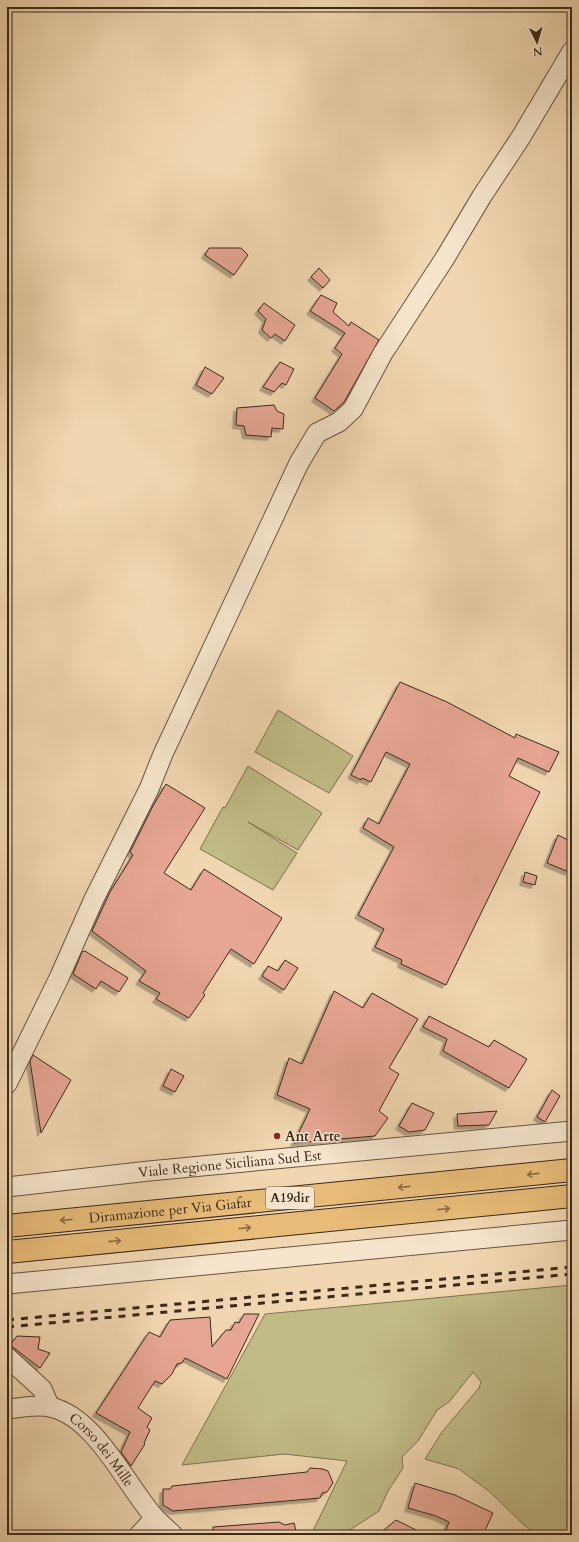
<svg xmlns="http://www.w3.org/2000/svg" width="579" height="1542" viewBox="0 0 579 1542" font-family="Cardo,serif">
  <defs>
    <filter id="shadow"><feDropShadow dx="-3.5" dy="3.5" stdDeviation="0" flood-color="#0004"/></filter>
  </defs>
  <rect width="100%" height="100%" fill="#f1d7b1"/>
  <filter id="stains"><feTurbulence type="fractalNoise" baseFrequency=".005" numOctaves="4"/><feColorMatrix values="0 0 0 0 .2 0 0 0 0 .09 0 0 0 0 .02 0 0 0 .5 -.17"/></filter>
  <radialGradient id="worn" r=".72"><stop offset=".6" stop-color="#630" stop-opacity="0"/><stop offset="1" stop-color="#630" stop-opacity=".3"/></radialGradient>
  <!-- green -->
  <g fill="#c1bc87" stroke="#7e7252">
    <path d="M278,710L353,756L329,793L255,752Z"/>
    <path d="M248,766L322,813L298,850L248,822L297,853L273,890L200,849L223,807L225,808Z"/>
    <path d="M572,1285V1535H536L523,1524L490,1492L459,1469L425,1459L442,1432L479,1388L481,1382L473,1372L449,1402L437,1410L418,1441L402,1457L403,1468L388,1491L379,1511L342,1535H311L347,1461L284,1454L182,1465L265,1314Z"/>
  </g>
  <!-- building -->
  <g fill="#e7a693" stroke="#3b291c" filter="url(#shadow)">
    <path d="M209,248H241L248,255L234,275L205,255Z"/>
    <path d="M319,268L330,280L323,288L311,277Z"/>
    <path d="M321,295L337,303L333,312L349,326L351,322L379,340L344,402L334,411L315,398L342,354L335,348L345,333L310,311Z"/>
    <path d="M264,303L295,325L285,341L275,334L271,338L262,330L266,319L258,311Z"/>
    <path d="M280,362L294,369L286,385L282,383L274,392L263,387Z"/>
    <path d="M205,367L224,378L212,394L196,385Z"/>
    <path d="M274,405L277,411L284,414L283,429L272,428L271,437L246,435L244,426L236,425L237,408Z"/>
    <path d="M400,682L447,702L515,738L516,734L559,752L549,772L518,758L509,776L540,792L446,985L401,964L402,960L375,947L384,929L358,915L394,847L363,828L368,818L379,824L410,764L386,752L371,782L362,778L361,780L351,775Z"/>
    <path d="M166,784L205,808L164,873L191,890L204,869L282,918L254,964L231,949L203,993L205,995L189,1018L156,999L160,993L139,981L146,971L92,931L110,892L133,855L130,852L153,806Z"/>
    <path d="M558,835L572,842V866L569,872L547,863Z"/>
    <path d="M525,872L537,876L535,885L523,882Z"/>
    <path d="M85,951L128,978L119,992L101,981L96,989L73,974L82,952Z"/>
    <path d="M285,960L298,968L284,990L262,976L268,966L278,971Z"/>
    <path d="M334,991L363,1008L372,993L418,1019L389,1068L399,1074L379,1111L388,1118L375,1136L294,1143L310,1109L277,1095L289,1058L302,1064Z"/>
    <path d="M429,1016L489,1047L494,1040L527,1059L509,1088L443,1051L447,1039L423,1027Z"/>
    <path d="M33,1055L71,1080L41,1133L30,1061Z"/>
    <path d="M171,1069L184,1076L175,1092L163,1086Z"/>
    <path d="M552,1090L560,1096L545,1122L537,1117Z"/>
    <path d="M412,1103L434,1113L425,1130L409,1132L399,1126Z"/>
    <path d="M497,1111L489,1125L458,1126L457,1114Z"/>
    <path d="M244,1314H259L227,1379L185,1358L182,1363L177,1364L172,1374L162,1384L155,1381L138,1408L152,1418L147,1427L150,1430L144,1443L145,1444L131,1466L121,1452L130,1432L96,1413L149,1332L160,1337L170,1320L210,1317L212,1347L226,1330H231L235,1322L239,1323Z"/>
    <path d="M17,1336L40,1337L38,1349L50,1353L40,1368L10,1345Z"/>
    <path d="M310,1468L323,1469L328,1471L333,1483L327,1492L322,1493L320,1498L173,1511L163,1505V1489H170L172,1486L307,1472Z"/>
    <path d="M415,1483L455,1495L493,1513L483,1535H444L449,1522L436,1516L408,1508Z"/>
    <path d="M396,1520L426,1535H378Z"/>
    <path d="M279,1522L285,1525L294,1523L297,1535H213V1527Z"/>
  </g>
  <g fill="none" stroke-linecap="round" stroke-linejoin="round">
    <defs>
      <g id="minor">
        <path d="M7,1084L59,978L93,901L149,789L163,754L299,463L317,433L339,422L353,409L383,353L445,258L482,196L521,137L572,51"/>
        <path id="s1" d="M7,1187L149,1171L572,1131"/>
        <path d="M7,1284L572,1230"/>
        <path d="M7,1357L42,1389L50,1407"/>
        <path id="s2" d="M7,1409C21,1408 36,1404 50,1407C95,1416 126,1485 155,1518C161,1524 167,1529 173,1535"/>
        <path d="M139,1535L155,1518"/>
      </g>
      <g id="highway">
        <path id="s3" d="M7,1226L572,1170"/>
        <path d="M7,1252L572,1196"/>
      </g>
    </defs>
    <!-- minor casing -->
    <use href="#minor" stroke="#685441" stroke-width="21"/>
    <!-- highway casing -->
    <use href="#highway" stroke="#3b291c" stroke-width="24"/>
    <!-- minor -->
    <use href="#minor" stroke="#f6e5cc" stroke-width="19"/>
    <!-- highway -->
    <use href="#highway" stroke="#e8bc78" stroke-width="22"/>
    <!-- rail -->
    <g stroke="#3b291c" stroke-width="3" stroke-dasharray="7 7" stroke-linecap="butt">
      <path d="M7,1320L572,1267"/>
      <path d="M7,1327L572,1274"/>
    </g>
  </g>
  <!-- one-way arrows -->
  <defs><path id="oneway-shaft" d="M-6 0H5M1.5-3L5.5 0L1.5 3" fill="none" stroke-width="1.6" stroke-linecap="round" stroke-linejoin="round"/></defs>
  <g stroke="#896b45">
    <use href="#oneway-shaft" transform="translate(533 1174) rotate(174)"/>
    <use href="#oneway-shaft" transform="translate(404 1187) rotate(174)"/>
    <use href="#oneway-shaft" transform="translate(444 1209) rotate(-6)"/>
    <use href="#oneway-shaft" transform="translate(66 1220) rotate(174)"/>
    <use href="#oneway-shaft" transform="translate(245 1228) rotate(-6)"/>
    <use href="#oneway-shaft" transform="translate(115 1241) rotate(-6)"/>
  </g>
  <!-- markers -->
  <circle fill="#8f2418" stroke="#f6e5cc" stroke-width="1.5" cx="277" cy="1136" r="4"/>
  <g text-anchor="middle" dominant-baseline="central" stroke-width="3" stroke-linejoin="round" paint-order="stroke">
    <!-- shield labels -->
    <rect fill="#f6e5cc" stroke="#736151" stroke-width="1" x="266" y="1187" width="48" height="22" rx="3"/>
    <g font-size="13" font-weight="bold" fill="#3b291c">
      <text x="290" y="1198">A19dir</text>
    </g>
    <!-- poi labels -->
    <g font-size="14" font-weight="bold" fill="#3b291c" stroke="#f6e5cc" text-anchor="start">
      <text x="285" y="1136">Ant Arte</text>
    </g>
    <!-- street labels -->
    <g font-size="14" fill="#3b291c" stroke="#f6e5cc">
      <text stroke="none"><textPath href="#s1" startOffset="224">Viale Regione Siciliana Sud Est</textPath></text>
      <text stroke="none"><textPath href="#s3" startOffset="164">Diramazione per Via Giafar</textPath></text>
      <text stroke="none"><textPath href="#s2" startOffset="112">Corso dei Mille</textPath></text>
    </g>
  </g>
  <!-- margin -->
  <rect width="579" height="1542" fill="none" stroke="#f1d7b1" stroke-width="24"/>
  <rect x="8" y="8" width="563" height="1526" fill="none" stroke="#3b291c" stroke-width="2"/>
  <rect x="12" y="12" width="555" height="1518" fill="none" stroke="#3b291c"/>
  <!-- north arrow -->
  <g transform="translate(537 42) rotate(175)" stroke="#f6e5cc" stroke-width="3" paint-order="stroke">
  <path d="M0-3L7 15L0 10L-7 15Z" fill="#3b291c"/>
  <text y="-6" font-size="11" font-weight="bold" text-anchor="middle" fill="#3b291c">N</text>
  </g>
  <rect width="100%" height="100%" filter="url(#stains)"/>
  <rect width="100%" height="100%" fill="url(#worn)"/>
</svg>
